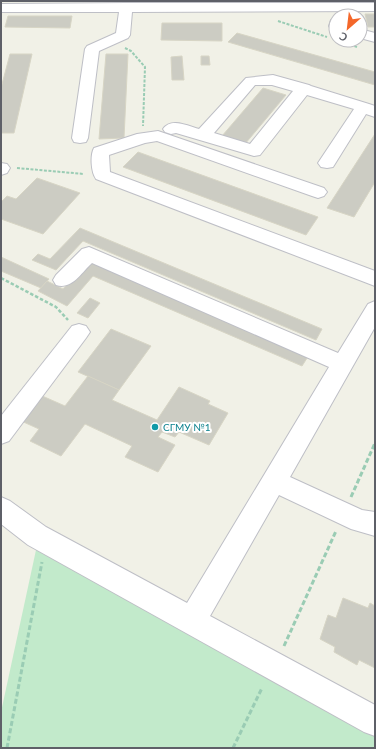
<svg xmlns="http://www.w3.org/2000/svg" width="376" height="749" viewBox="0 0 376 749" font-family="Lato,sans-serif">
  <rect width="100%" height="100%" fill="#f1f1e7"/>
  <!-- green -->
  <path fill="#c2eacb" d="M36,550L48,554L375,735V748H1V712Z"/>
  <!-- building -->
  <g fill="#ccccc3" stroke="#d7d5c5">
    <path d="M365,14H375V27H368Z"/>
    <path d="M8,16H72L70,28L5,27Z"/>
    <path d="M162,23H222V41L161,40Z"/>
    <path d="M237,33L375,72V85L228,42Z"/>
    <path d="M10,54H32L14,133H1V88Z"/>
    <path d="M106,54H128L124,138L99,139Z"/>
    <path d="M182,56L184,80H172L171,57Z"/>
    <path d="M201,56H209L210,65H201Z"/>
    <path d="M263,88L286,95L245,144L222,136Z"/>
    <path d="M375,134V182L354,217L327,208Z"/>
    <path d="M138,152L318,217L306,235L123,167Z"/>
    <path d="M37,178L80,193L43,234L1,219V202L7,196L16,199Z"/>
    <path d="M80,228L322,329L316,340L83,241L56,270L32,260L38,254L50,259Z"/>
    <path d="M1,257L49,279L41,288L1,271Z"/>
    <path d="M88,261L309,355L302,366L93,276L67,306L38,291L47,281L63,289Z"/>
    <path d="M90,298L100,303L88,318L77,313Z"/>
    <path d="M111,329L151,346L119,390L78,372Z"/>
    <path d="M88,376L119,390L112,400L157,420L179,387L210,401L208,404L228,413L209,445L179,432L175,437L162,432L158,437L175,445L158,472L125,457L132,446L85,424L61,456L30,441L39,429L19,420L40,395L65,406Z"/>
    <path d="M343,598L368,608L370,603L375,606V668L359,660L357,665L334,652L335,647L320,639L328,615L336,618Z"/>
  </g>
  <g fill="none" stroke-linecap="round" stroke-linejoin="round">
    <defs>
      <g id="minor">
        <path d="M126,3H375V11L132,12L130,35L128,38L99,51L88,138L86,142L80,143L74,142L72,138L85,49L87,46L116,33L119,12H1V4Z"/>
        <path d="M336,19V30L331,29L329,26L331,20Z"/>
        <path d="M360,29L375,33V42L360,38Z"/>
        <path d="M273,75L309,85L311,86L369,104L375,106V117L366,114L333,167L327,168L321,167L318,163L354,109L307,95L260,155L254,156L176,133L171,134L165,132L163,129C171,117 188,126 199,129L246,78ZM255,85H272L293,91L250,144L214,133Z"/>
        <path d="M158,131L324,188L327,192L324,196L318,198L312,196L157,141L145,143L109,155L110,172L375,271V286L96,179C91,172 90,155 94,148L137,134Z"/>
        <path d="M1,163L7,164L10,168L7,173L1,175Z"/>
        <path d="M89,247L338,353L368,304L375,301V327L290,477L362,510L375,512V536L351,529L279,495L210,616L375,705V736L364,732L28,545L1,524V497L10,501L46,527L187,603L329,367L92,263C81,273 72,290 56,285L53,280L56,275L82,249Z"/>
        <path d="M79,324L86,326L90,332L86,338L9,441L1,444V416L72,326Z"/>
      </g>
    </defs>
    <!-- minor casing -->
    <use href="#minor" stroke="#bebfc6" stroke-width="2"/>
    <!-- path-far2 -->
    <g stroke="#9accb4" stroke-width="2" stroke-dasharray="3 1.5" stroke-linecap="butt">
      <path d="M278,21L327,37"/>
      <path d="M333,39L357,47"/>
      <path d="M125,48L131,51L145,67L143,126"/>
      <path d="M17,168L84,174"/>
    </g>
    <!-- path-far1 -->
    <path stroke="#9accb4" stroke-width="2.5" stroke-dasharray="3.5 2" stroke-linecap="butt" d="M1,278L56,307L68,320"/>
    <!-- path -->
    <g stroke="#9accb4" stroke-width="3" stroke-dasharray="5 2.5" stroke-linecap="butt">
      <path d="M351,497L375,443"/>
      <path d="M284,646L336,531"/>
      <path d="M7,748L42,562"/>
      <path d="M233,748L262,688"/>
    </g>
    <!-- minor -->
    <use href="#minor" fill="#fff" fill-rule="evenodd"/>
  </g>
  <!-- markers -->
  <circle fill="#0f9aa8" stroke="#fff" stroke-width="1.5" cx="155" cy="427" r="4"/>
  <g text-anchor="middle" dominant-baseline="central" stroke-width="4" stroke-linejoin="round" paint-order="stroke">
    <!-- culture labels -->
    <g font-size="10" fill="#0d838f" stroke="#fff" text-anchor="start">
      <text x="163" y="427">СГМУ №1</text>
    </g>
  </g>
  <!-- border -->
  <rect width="376" height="749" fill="none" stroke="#5e6068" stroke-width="4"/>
  <!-- north arrow -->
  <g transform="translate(348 28) rotate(208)"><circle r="19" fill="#ffffff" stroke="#bfbfc3"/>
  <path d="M0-3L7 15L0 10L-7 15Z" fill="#f4672a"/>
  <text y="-6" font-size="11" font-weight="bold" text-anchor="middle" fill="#5e6068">С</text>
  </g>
</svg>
